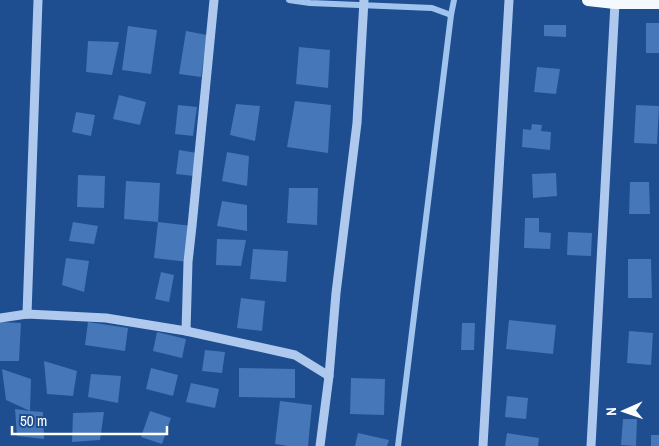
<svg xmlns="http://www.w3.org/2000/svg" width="659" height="446" viewBox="0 0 659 446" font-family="'Archivo Narrow',sans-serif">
  <rect width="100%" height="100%" fill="#1e4d90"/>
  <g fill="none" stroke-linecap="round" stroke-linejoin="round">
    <!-- stream -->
    <g stroke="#a1c4ef" stroke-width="6">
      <path d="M289,0L310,3L432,8L451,15"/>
      <path d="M398,446L451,15L454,0"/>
    </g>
  </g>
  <!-- building -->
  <g fill="#4677b8">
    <rect x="646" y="23" width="13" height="30"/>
    <path d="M544,25H566V37L544,36Z"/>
    <path d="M128,26L157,30L151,74L122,70Z"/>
    <path d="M186,31L207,35L201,77L179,74Z"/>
    <path d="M88,41L119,42L112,75L86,72Z"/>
    <path d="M299,47L330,50L328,88L296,84Z"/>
    <path d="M537,67L560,69L556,94L534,92Z"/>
    <path d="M119,95L146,102L140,125L113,119Z"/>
    <path d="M295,101L331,105L328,153L287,147Z"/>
    <path d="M236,104L260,106L255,141L230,135Z"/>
    <path d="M178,105L197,107L193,136L175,134Z"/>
    <path d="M636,105L659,106L657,144L634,143Z"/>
    <path d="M76,112L95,115L91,136L72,132Z"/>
    <path d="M532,124L542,125L541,131L551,132L550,150L522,147L523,129L531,130Z"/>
    <path d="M179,150L197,153L194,176L176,174Z"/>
    <path d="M227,152L249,156L247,186L222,181Z"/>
    <path d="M556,173L557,196L533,198L532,174Z"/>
    <path d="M78,175L105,176L104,208L77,207Z"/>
    <path d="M126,181L160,183L158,222L124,219Z"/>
    <path d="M630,182H649L650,214H629Z"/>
    <path d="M289,188H318L317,225L287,223Z"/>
    <path d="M222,201L247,205V231L217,226Z"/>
    <path d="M525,218H539V232L551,233L550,249L524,248Z"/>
    <path d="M73,222L98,226L94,244L69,241Z"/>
    <path d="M158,222L192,226L188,262L154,258Z"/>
    <path d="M568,232L592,233L591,256L567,255Z"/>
    <path d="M217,239L246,240L241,266L216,265Z"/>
    <path d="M253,249L288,251L286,282L250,279Z"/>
    <path d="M66,258L89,261L84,292L62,285Z"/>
    <path d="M628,259H651L652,298H628Z"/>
    <path d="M161,272L174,275L169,302L155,299Z"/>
    <path d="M241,298L265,301L262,331L237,328Z"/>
    <path d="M509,320L556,325L553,354L506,349Z"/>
    <path d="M0,322L21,323L19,361H0Z"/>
    <path d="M88,322L128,328L125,351L85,345Z"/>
    <path d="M462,323H475L474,350H461Z"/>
    <path d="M629,331L653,333L651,365L627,363Z"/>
    <path d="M157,332L186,339L182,358L153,351Z"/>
    <path d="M205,350L225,352L222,373L202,371Z"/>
    <path d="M44,361L77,371L73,396L47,394Z"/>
    <path d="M151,368L178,375L173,396L146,389Z"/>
    <path d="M239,368L295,369V398L239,397Z"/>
    <path d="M2,369L31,379L30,411L43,412L44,439L17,436L15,409L30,411L6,400Z"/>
    <path d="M91,374L121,376L118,403L88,397Z"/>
    <path d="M351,378L385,379L384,415L350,414Z"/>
    <path d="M191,383L219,389L215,408L186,402Z"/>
    <path d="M507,396L528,398L526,419L505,417Z"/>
    <path d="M280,401L312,405L308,446H288L275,444Z"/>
    <path d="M150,411L171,418L162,444L141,437Z"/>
    <path d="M104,412L100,440L72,442L73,413Z"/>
    <path d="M623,419H637L636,446L621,445Z"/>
    <path d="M358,433L389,440L387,446H355Z"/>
    <path d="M507,433L539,438L538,446H505Z"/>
    <rect x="651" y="435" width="8" height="11"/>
  </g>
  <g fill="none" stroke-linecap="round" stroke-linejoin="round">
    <!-- minor -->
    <g stroke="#aec9ed" stroke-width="9">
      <path d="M27,314L38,0"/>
      <path d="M0,318L27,314L106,318L186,331L295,355L329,376"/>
      <path d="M186,331L188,262L192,226L214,0"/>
      <path d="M320,446L329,376L336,293L357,123L364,0"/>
      <path d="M483,446L509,0"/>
      <path d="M591,446L615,3"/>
    </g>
    <!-- major -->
    <path stroke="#f4f8ff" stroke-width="12" d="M588,0L615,3H659"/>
  </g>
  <!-- north arrow -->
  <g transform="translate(624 411) rotate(268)" stroke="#1e4d90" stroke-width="4" paint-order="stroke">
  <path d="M0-4L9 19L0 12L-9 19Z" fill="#ffffff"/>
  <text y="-8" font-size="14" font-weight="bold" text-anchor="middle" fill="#ffffff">N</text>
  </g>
  <!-- scale -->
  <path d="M12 426v8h155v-8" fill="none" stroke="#ffffff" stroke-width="2.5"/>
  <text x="20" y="426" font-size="15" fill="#ffffff" stroke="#1e4d90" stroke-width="4" paint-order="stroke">50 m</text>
</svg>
